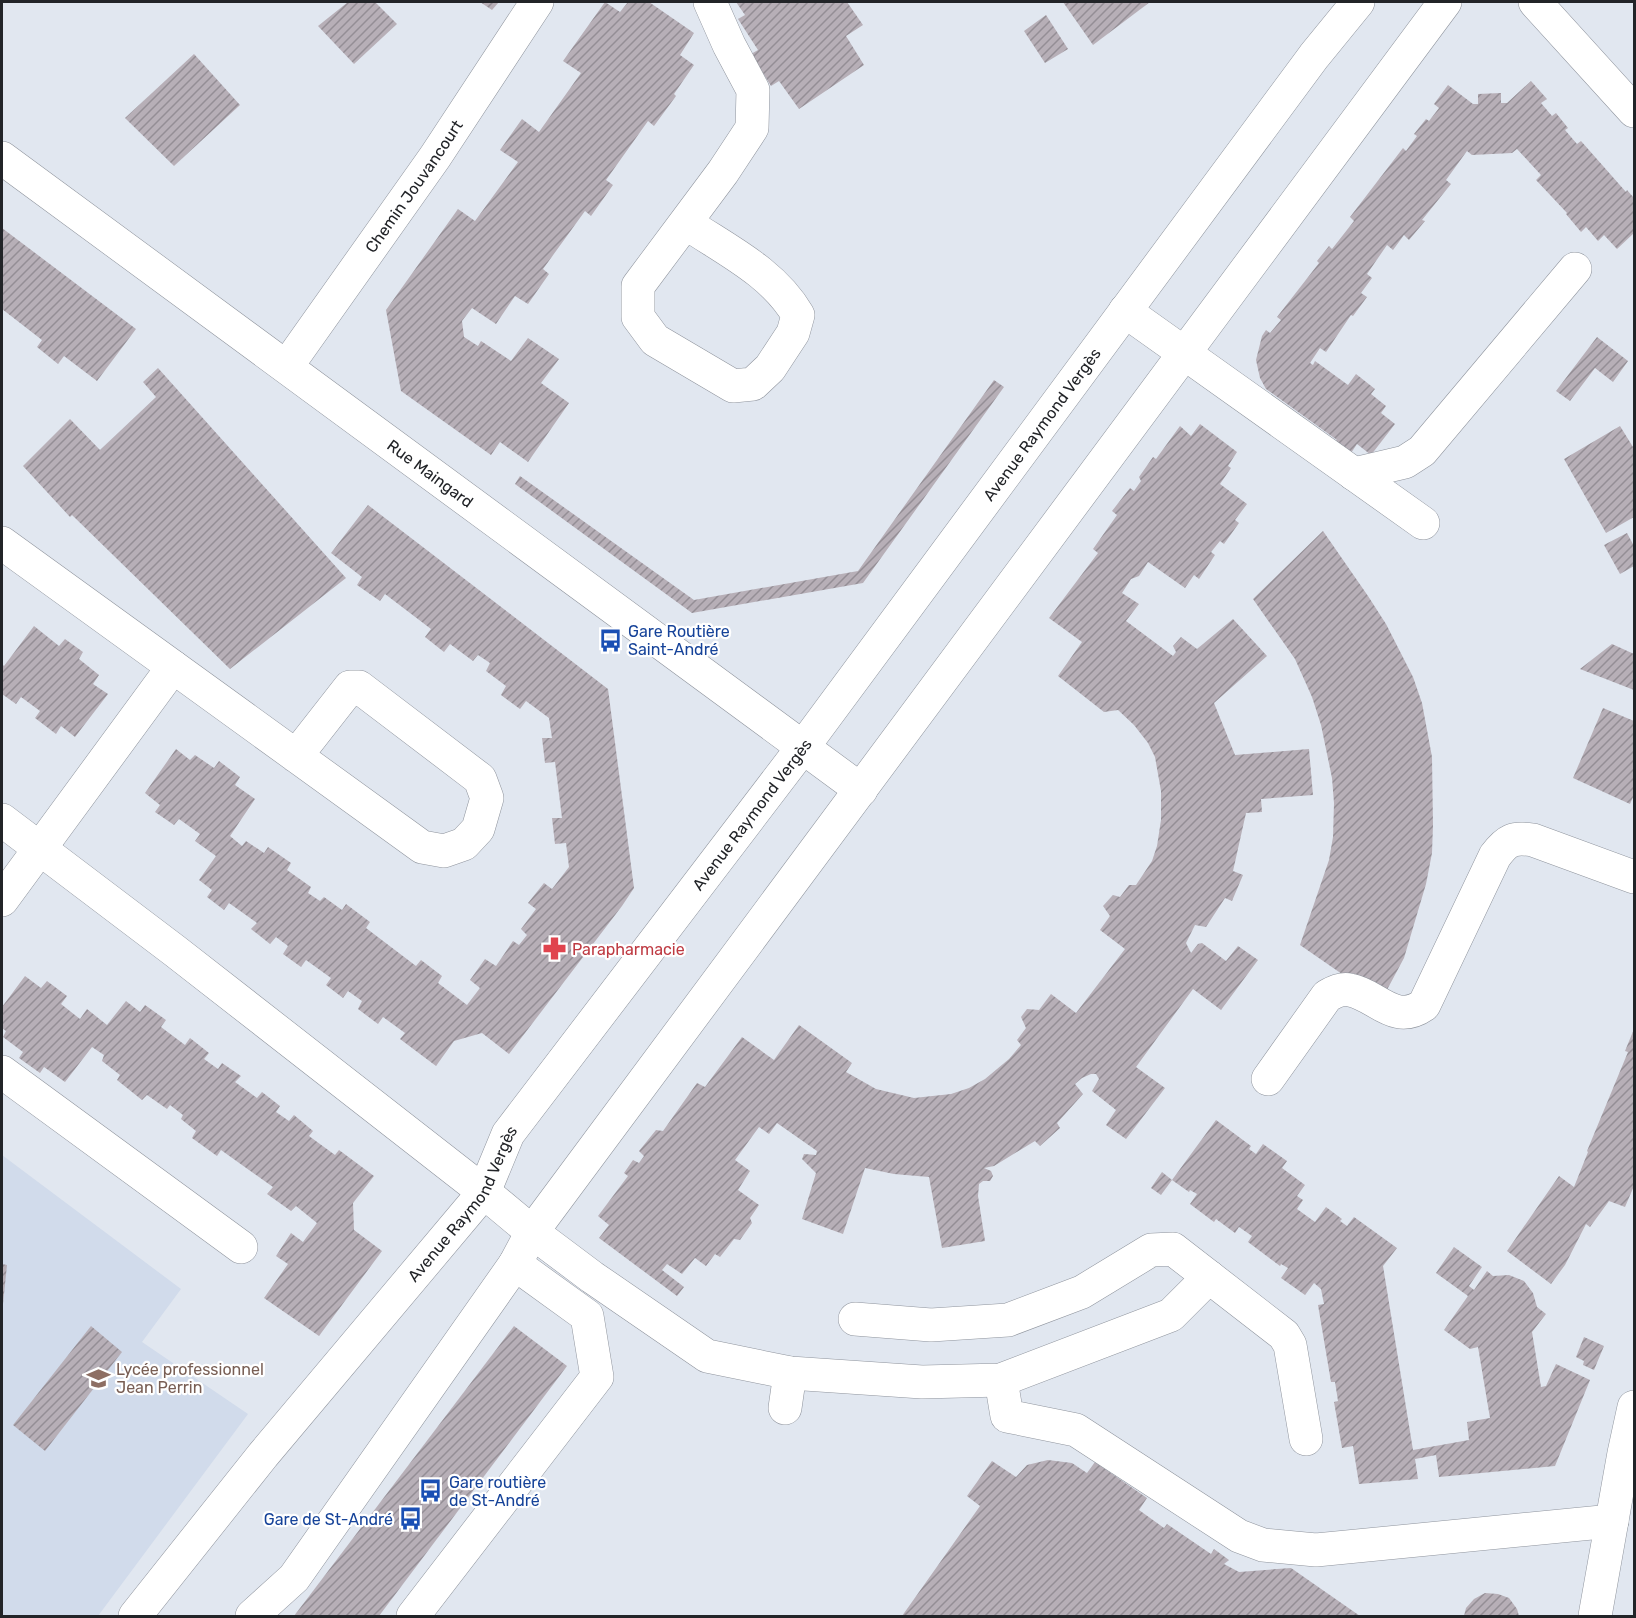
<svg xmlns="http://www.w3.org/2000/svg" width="1636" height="1618" viewBox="0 0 1636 1618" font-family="Rubik,sans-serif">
  <defs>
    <pattern id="building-hatch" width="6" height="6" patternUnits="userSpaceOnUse" patternTransform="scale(1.5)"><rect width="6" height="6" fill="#b7afb7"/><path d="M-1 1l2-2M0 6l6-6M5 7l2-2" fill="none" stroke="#948e95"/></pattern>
  </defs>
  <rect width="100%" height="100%" fill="#e1e7f0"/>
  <!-- built -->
  <path fill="#d1dbeb" d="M2,1155L181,1289L142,1342L248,1414L98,1616H2Z"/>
  <!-- building -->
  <g fill="url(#building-hatch)">
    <path d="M348,2H375L397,24L354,64L318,26Z"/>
    <path d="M480,2H499L492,10Z"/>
    <path d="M605,2L620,12L628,2H649L694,33L680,55L694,65L674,94L676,96L654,126L648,121L606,180L613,185L591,216L585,211L543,269L549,274L528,304L515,296L496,324L472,308L462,321L464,337L478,346L481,341L511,361L528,338L559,359L541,383L569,403L528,462L500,442L491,455L401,391L386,310L458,209L475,221L518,162L500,150L522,119L539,132L581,73L563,61Z"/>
    <path d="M736,2H847L863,25L846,36L864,65L799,109L779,81L771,86L751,54L758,50L738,19L745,15Z"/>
    <path d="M1063,2H1150L1093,45Z"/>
    <path d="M1046,15L1068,49L1045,63L1024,31Z"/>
    <path d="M194,54L240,105L174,166L125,118Z"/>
    <path d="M1531,81L1547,99L1541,103L1552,116L1556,113L1568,128L1565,130L1577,144L1581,141L1626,192L1627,190L1634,198V233L1617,249L1604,235L1598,241L1586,227L1581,232L1566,214L1567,213L1536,180L1541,175L1517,149L1512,153L1472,155L1467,151L1446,180L1451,184L1422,220L1425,221L1409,240L1404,235L1393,250L1387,245L1367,274L1372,278L1361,293L1367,297L1353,316L1351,315L1326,352L1320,348L1310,363L1313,365L1315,361L1348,385L1356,374L1375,389L1371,394L1386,406L1381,413L1395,424L1371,455L1357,444L1351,453L1335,441L1337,440L1266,389L1260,378L1256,360L1262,336L1266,330L1270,333L1281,320L1277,317L1319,263L1317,261L1329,246L1332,249L1354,221L1350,217L1403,148L1406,151L1417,136L1414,134L1426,119L1429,121L1439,108L1434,104L1448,85L1473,104H1478V94L1501,93V103H1507Z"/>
    <path d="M2,228L136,329L97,381L64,356L58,364L37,347L42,340L2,309Z"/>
    <path d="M1597,337L1628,361L1613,382L1595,368L1570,401L1556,391Z"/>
    <path d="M158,368L346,578L230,669L72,515L70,517L23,466L70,419L100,450L156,397L143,382Z"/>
    <path d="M994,380L1004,387L863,583L692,613L515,484L520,476L694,600L858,571Z"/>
    <path d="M1200,424L1237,452L1228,466L1231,468L1220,484L1247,504L1235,520L1239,523L1224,544L1220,541L1211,552L1215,555L1199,579L1194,575L1185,588L1148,562L1139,576L1131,579L1122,593L1139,604L1126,621L1173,656L1176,652L1173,646L1181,637L1197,649L1233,619L1267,656L1214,703L1235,755L1309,749L1313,795L1261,799L1262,812L1246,813L1233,871L1243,875L1232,901L1225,898L1206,927L1195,925L1186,943L1191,953L1198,944L1202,943L1226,961L1238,946L1258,960L1221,1010L1193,989L1136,1067L1165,1088L1126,1139L1106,1125L1116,1110L1092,1091L1099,1079L1096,1074H1091L1082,1078L1075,1084L1083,1094L1057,1123L1060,1128L1040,1146L1035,1141L994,1166L984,1168L991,1171L993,1176L990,1181H983L979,1184L978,1196L985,1241L942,1248L929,1177L894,1174L865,1168L843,1234L802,1219L816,1173L802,1159L804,1154L816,1155L817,1151L777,1123L769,1134L759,1127L735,1160L750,1171L738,1190L759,1205L750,1218L752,1223L740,1240L734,1239L720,1257L715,1254L706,1266L695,1258L682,1274L667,1264L662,1270L684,1287L677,1296L599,1238L609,1225L598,1216L628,1176L624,1173L633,1160L639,1163L644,1156L639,1151L656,1130L663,1131L697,1083L705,1087L742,1037L774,1060L799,1025L852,1063L846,1072L876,1089L914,1098L951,1094L969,1088L985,1079L1009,1059L1021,1045L1017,1040L1026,1028L1021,1017L1027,1009L1039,1010L1051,994L1076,1013L1125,949L1100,930L1110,916L1103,906L1113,895L1120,897L1129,885H1136L1152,861L1157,846L1161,820V791L1155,757L1148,743L1134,725L1118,710L1104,712L1058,676L1082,642L1049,618L1098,553L1093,549L1117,515L1112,511L1130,488L1134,491L1141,481L1139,477L1153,457L1156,459L1180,426L1191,436Z"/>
    <path d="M1620,426L1633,447L1634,446V517L1606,533L1564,459Z"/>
    <path d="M368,505L608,689L634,888L622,906L509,1054L482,1033L454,1041L436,1066L400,1039L405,1033L383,1017L378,1024L358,1009L362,1001L348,991L343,998L326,985L331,978L306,960L301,967L283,954L288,946L276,937L270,944L251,929L257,923L229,903L224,910L207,897L212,890L199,880L216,856L195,841L200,834L179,819L174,825L155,812L160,805L145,793L176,749L190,760L195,755L214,768L219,761L240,777L235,785L255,799L230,836L242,846L246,841L264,853L268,847L291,863L287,870L311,887L308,893L320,901L324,897L342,910L346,904L370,922L366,928L416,966L421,960L442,976L438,983L467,1005L480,988L470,980L485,959L496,966L513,941L519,945L527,935L521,929L536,909L528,903L544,883L552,889L569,867L566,843L555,844L552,818H562L555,762L545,763L542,738H552L549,718L526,701L520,709L501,695L506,686L486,671L490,663L478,655L473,661L450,644L444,652L425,637L431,629L385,594L380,601L357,585L362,577L331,553Z"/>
    <path d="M1323,531L1368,596L1386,624L1413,677L1422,703L1432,757L1433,825L1432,853L1426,884L1404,958L1381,1001L1300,945L1329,860L1333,837L1334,803L1332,778L1321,725L1312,697L1295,659L1253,599Z"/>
    <path d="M1627,533L1634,546V566L1620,574L1604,545Z"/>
    <path d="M34,626L59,646L65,639L83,652L79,659L99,675L93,684L108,694L75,737L61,726L56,734L35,718L40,711L21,697L16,704L2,694V664L4,666Z"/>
    <path d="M1612,644L1634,654V690L1580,669Z"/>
    <path d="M1603,708L1634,721V795L1630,804L1573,778Z"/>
    <path d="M25,976L41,988L47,981L67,996L61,1004L80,1019L87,1009L107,1025L126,1001L140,1012L145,1005L166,1020L161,1027L185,1045L190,1038L209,1053L204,1059L218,1069L222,1063L241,1076L235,1082L257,1098L262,1092L280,1106L276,1112L289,1121L294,1115L313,1131L309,1136L335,1155L339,1150L374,1176L353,1203L354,1230L382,1251L319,1336L264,1298L288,1264L276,1256L291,1233L303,1242L317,1223L296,1206L291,1211L267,1194L273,1187L221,1150L217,1156L192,1138L196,1131L181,1119L183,1115L170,1105L167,1109L147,1095L142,1100L117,1080L120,1075L102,1061L104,1055L92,1047L65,1082L44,1067L40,1073L19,1058L23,1052L3,1037L6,1031L2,1028V1007Z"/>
    <path d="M1634,1029V1186L1625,1207L1609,1201L1590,1227L1586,1224L1565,1265L1551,1284L1507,1251L1559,1176L1574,1187L1588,1152L1587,1151L1628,1052L1625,1051Z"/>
    <path d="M1216,1120L1251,1146L1249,1149L1256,1154L1263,1144L1287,1161L1282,1168L1305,1185L1297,1196L1303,1200L1297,1209L1315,1222L1326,1207L1342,1219L1340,1221L1347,1226L1354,1217L1397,1248L1383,1266L1413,1450L1469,1440L1467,1422L1490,1418L1478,1347L1470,1349L1444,1330L1468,1296L1436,1273L1454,1247L1482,1267L1469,1286L1474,1290L1487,1271L1493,1276L1509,1275L1524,1281L1533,1293L1537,1307L1546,1314L1532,1332L1541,1387L1546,1386L1556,1364L1590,1380L1555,1466L1439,1477L1436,1455L1415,1459L1418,1479L1359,1484L1353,1446L1342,1448L1334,1402L1338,1401L1335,1382H1331L1318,1305L1324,1304L1321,1289L1314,1283L1305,1295L1281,1278L1288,1268L1281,1264L1280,1266L1248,1242L1252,1236L1239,1227L1235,1233L1216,1219L1214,1222L1190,1204L1197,1194L1190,1190L1189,1192L1172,1180Z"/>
    <path d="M1162,1172L1172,1180L1161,1195L1151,1188Z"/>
    <path d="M2,1264L7,1265L3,1304H2Z"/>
    <path d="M91,1326L122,1352L45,1451L13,1425Z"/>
    <path d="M514,1326L567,1366L379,1616H294Z"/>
    <path d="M1584,1337L1604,1346L1594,1370L1583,1365L1584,1361L1576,1357Z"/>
    <path d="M1048,1460L1072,1463L1087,1473L1095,1462L1147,1498L1139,1510L1164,1528L1167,1524L1211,1554L1214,1549L1229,1560L1224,1564L1239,1572L1291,1568L1360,1616H902L980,1506L967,1496L992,1461L1016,1477L1027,1465Z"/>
    <path d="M1485,1593L1498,1594L1509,1598L1517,1609L1519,1616H1464L1466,1608L1474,1599Z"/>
  </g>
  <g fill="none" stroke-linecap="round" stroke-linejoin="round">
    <defs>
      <g id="minor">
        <path d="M1535,2L1634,111"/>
        <path id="s1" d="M2,158L861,790"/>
        <path d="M686,223C726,250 773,272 798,315L793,333L770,368L753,384L733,386L655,340L638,317V286L723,172L752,128L753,90L729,45L710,2"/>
        <path d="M1125,311L1423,523"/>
        <path id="s2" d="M287,366L435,157L537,2"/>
        <path d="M1354,474L1405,462L1422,451L1575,269"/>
        <path d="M2,543C142,645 282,746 422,847L444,851L464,844L478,829L487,798L480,779L359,687H350L296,756"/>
        <path d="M2,820L175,951L484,1192L532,1232L592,1277L707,1356L790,1373L922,1382L1001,1380L1171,1315L1209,1277"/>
        <path d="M2,900L173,667"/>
        <path d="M2,1072L241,1247"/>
        <path d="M1268,1079L1327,996C1334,992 1342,988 1350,990C1377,995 1394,1026 1424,1005L1495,856C1507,840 1513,837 1533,840L1634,877"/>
        <path d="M855,1319L931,1325L1008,1320L1082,1292L1151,1250L1173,1249L1284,1335L1290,1345L1306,1439"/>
        <path d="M1001,1380L1007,1416L1076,1430L1239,1536L1263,1545L1316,1550L1612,1521"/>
        <path d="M785,1408L790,1373"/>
        <path id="s3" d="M135,1616L263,1455L484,1192L508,1134L803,747L1314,56L1358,2"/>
        <path d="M252,1616L294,1578L515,1264L532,1232L1445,2"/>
        <path d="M413,1616L597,1377L587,1316L515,1264"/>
        <path d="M1595,1616L1624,1453L1634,1407"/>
      </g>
    </defs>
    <!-- minor casing -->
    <use href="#minor" stroke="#8f949d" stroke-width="34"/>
    <!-- minor -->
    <use href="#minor" stroke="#fff" stroke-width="33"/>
  </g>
  <!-- icons -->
  <defs>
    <symbol id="bus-bare" viewBox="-9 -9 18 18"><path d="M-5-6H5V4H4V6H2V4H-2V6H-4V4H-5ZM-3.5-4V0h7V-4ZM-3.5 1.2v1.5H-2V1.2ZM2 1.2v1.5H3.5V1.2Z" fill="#1a4fb4" stroke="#fff" stroke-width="2.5" paint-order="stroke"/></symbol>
    <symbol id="pharmacy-bare" viewBox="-9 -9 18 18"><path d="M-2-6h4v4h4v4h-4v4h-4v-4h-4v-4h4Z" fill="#e0444e" stroke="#fff" stroke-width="2.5" paint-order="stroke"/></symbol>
    <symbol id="school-bare" viewBox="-9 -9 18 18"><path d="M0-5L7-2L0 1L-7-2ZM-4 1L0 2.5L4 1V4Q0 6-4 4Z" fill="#8d6e63" stroke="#fff" stroke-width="2.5" paint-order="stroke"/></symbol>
  </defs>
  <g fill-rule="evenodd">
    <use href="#bus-bare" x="594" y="624" width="33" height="33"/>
    <use href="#pharmacy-bare" x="538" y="932" width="33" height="33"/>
    <use href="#school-bare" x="82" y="1362" width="33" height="33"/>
    <use href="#bus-bare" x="414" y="1474" width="33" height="33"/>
    <use href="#bus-bare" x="394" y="1502" width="33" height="33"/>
  </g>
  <g text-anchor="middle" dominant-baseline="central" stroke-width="4.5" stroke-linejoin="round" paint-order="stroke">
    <!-- street labels -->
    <g font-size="16" fill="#222428" stroke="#fff">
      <text stroke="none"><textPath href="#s2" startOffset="220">Chemin Jouvancourt</textPath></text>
      <text stroke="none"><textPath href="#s3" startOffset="1500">Avenue Raymond Vergès</textPath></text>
      <text stroke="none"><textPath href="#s1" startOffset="532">Rue Maingard</textPath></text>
      <text stroke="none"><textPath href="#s3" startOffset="1014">Avenue Raymond Vergès</textPath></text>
      <text stroke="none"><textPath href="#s3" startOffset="528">Avenue Raymond Vergès</textPath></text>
    </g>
    <!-- transit labels -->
    <g font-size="16" fill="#164399" stroke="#fff" text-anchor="start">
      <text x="628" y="631">Gare Routière<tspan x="628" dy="18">Saint-André</tspan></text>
      <text x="449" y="1482">Gare routière<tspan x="449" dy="18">de St-André</tspan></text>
      <text x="393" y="1519" text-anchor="end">Gare de St-André</text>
    </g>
    <!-- health labels -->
    <g font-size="16" fill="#be3a42" stroke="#fff" text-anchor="start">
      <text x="572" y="949">Parapharmacie</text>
    </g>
    <!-- education labels -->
    <g font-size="16" fill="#785e54" stroke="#fff" text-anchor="start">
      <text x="116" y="1369">Lycée professionnel<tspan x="116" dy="18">Jean Perrin</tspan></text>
    </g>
  </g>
  <!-- border -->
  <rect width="1636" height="1618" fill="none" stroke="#222428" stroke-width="6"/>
</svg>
